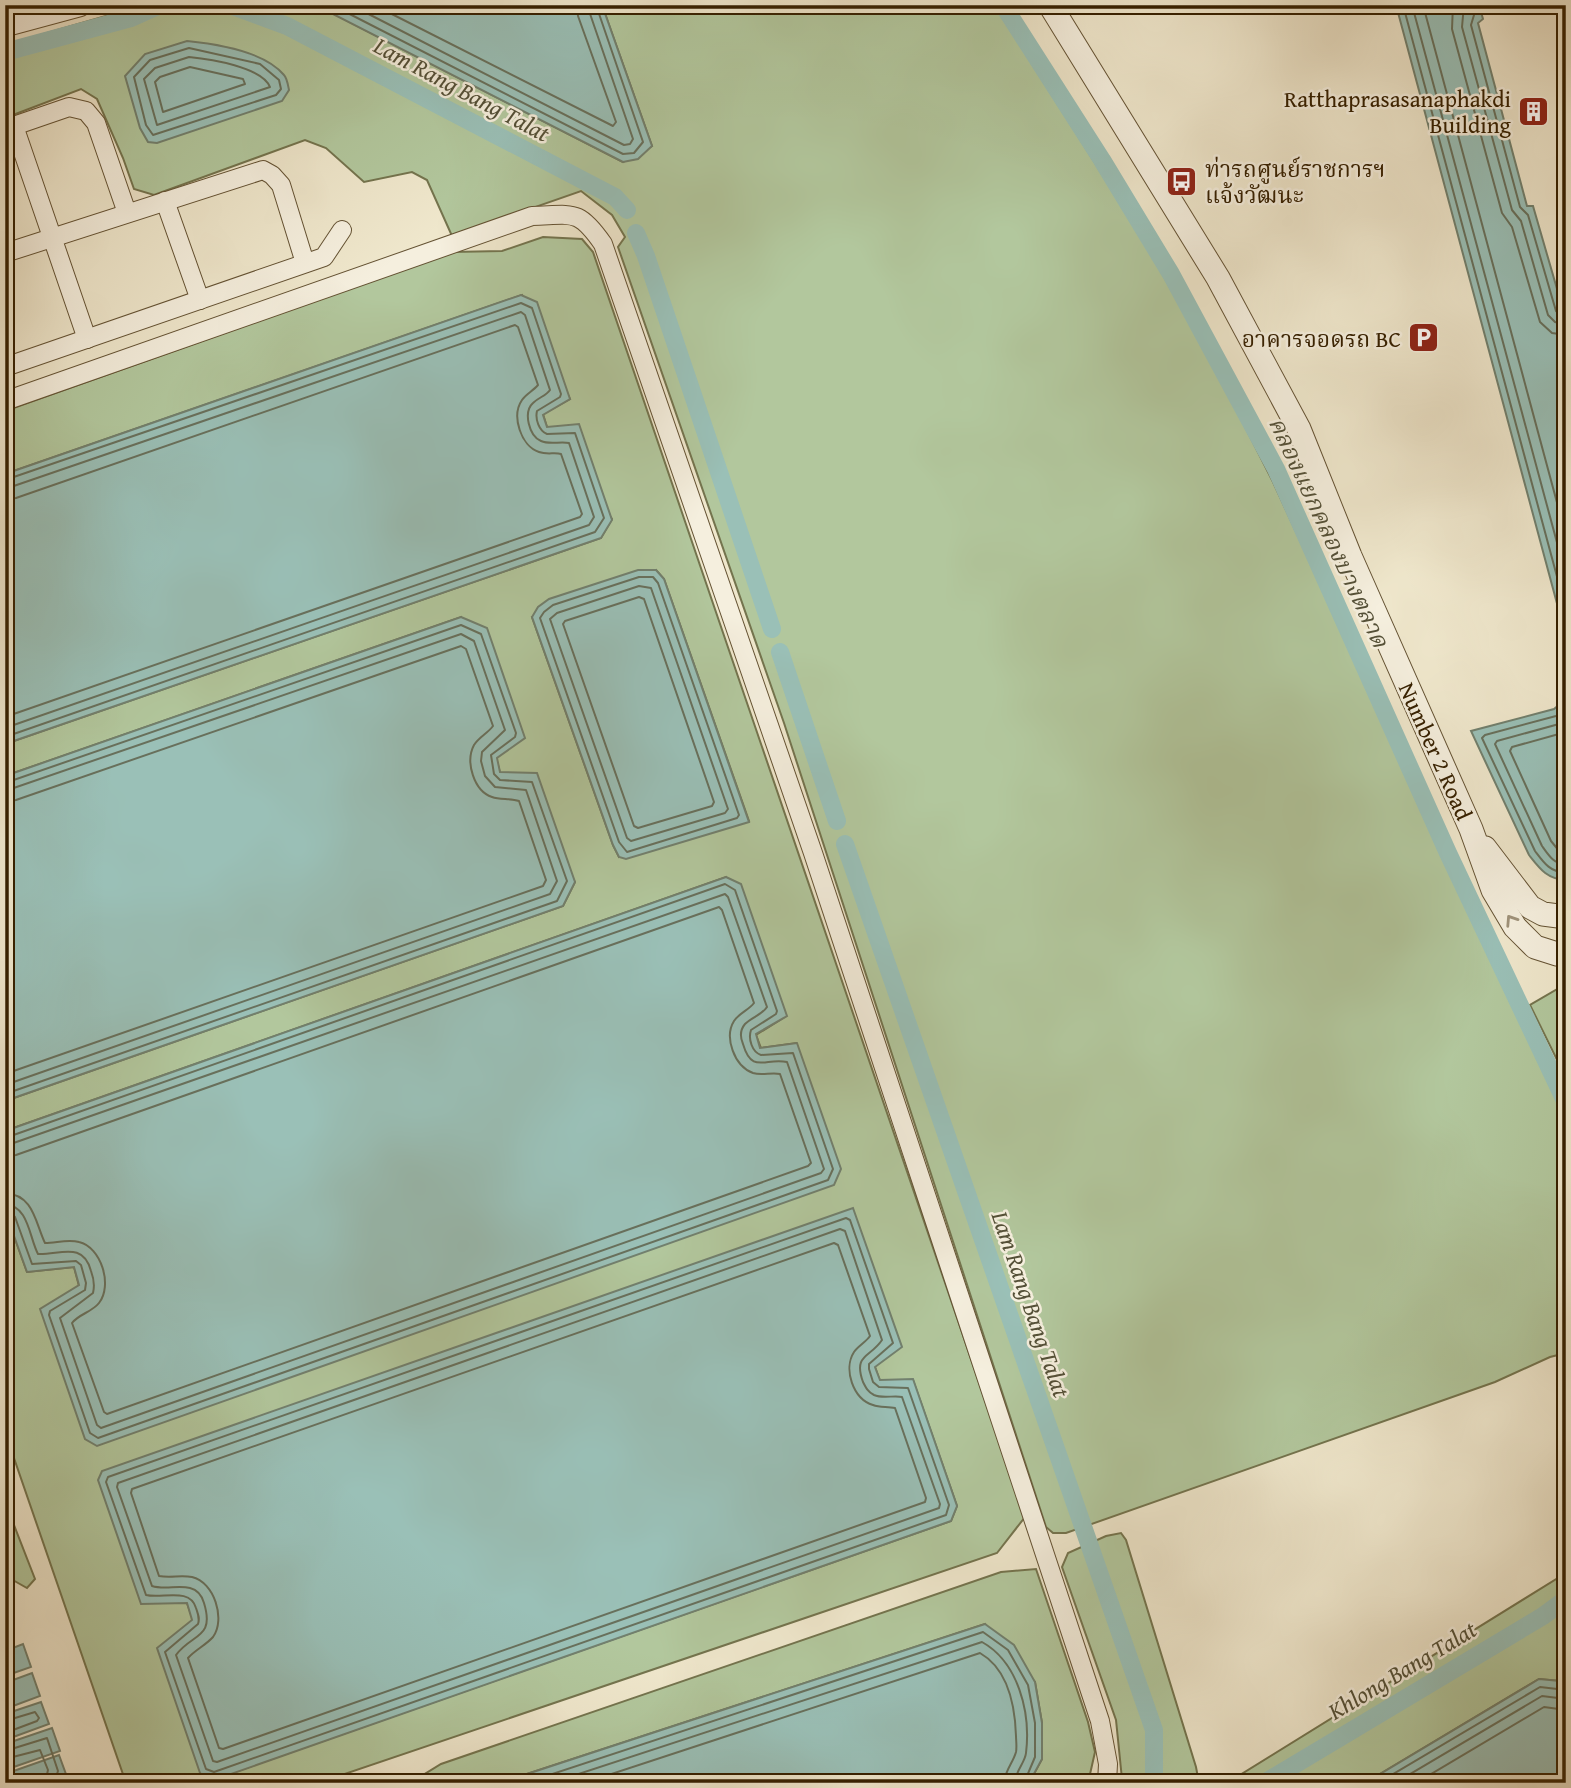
<svg xmlns="http://www.w3.org/2000/svg" width="1571" height="1788" viewBox="0 0 1571 1788" font-family="'Gentium Book Plus','Noto Serif Thai',serif">
  <rect width="100%" height="100%" fill="#efe7cc"/>
  <filter id="stains"><feTurbulence type="fractalNoise" baseFrequency=".00286" numOctaves="4"/><feColorMatrix values="0 0 0 0 .2 0 0 0 0 .09 0 0 0 0 .02 0 0 0 .5 -.17"/></filter>
  <radialGradient id="worn" r=".72"><stop offset=".6" stop-color="#630" stop-opacity="0"/><stop offset="1" stop-color="#630" stop-opacity=".3"/></radialGradient>
  <!-- green -->
  <g fill="#b2c79d" stroke="#74744e" stroke-width="2" fill-rule="evenodd">
    <path d="M144,5H324V9L623,162L652,146L602,5H995L1142,237L1223,383L1273,482L1566,1115V1353L1550,1357L1495,1382L1066,1533H1053L1046,1527L784,723L618,247L625,237L612,215L581,191L452,236L427,180L412,172L364,182L326,148L305,140L154,195L134,189L123,158L97,99L81,89L5,118V45Z"/>
    <path d="M543,237L582,239L593,252L1025,1517L997,1553L318,1783H126L5,1432V1211L27,1272L74,1267L79,1286L797,1043L761,1048L756,1035L786,1016L726,877L5,1131V1101L563,906L575,882L500,773L461,617L5,776V744L601,538L612,519L547,427L543,414L570,399L522,295L5,474V411L452,252L502,251ZM656,570L664,579L749,821L619,857L613,845L532,617ZM875,1367L880,1381L913,1380L957,1506L951,1521L212,1780L193,1620L187,1603Z"/>
    <path d="M1566,984V1078L1530,1005Z"/>
    <path d="M5,1502L35,1579L27,1588L11,1579L5,1581Z"/>
    <path d="M1121,1533L1126,1540L1196,1767L1199,1783H1120L1122,1779L1116,1720L1062,1567L1068,1553L1106,1536Z"/>
    <path d="M1036,1569L1088,1722L1095,1752L1088,1783H1029L1042,1759V1723L1035,1682L985,1624L524,1775L514,1783H410L441,1764L1001,1572Z"/>
    <path d="M1566,1573V1685L1560,1681L1539,1679L1365,1783H1227Z"/>
  </g>
  <!-- water -->
  <g fill="#9ac0b7" stroke="#72806e" stroke-width="2">
    <path d="M324,5H602L652,146L638,159L623,162L323,9Z"/>
    <path d="M1396,5H1479L1483,19L1478,23L1527,206H1533L1566,320V637Z"/>
    <path d="M187,41C217,44 264,51 284,75C287,78 288,85 289,90L282,101L157,143L148,142L140,128L125,76L145,54Z"/>
    <path d="M521,295L537,302L570,399L543,415L547,427L579,424L612,520L601,538L5,744V474Z"/>
    <path d="M638,570H656L664,579L749,822L626,859L619,857L613,845L532,617L538,607L549,599Z"/>
    <path d="M461,617L487,628L525,738L497,758L500,772L537,773L575,882L563,906L5,1101V776Z"/>
    <path d="M1566,699V880C1547,879 1540,869 1529,855L1471,731L1554,709Z"/>
    <path d="M726,877L741,884L787,1016L756,1034L760,1048L797,1043L841,1169L834,1185L97,1446L85,1439L40,1309L79,1285L74,1267L27,1272L5,1211V1131Z"/>
    <path d="M853,1208L902,1347L875,1367L880,1380L913,1379L957,1506L951,1521L211,1781L200,1773L157,1648L192,1620L187,1603L141,1604L98,1480L102,1471Z"/>
    <path d="M985,1624L1014,1645L1035,1682L1042,1723V1759L1029,1783H514L524,1775Z"/>
    <path d="M23,1644L31,1667L5,1676V1651Z"/>
    <path d="M32,1673L40,1696L5,1709V1683Z"/>
    <path d="M1539,1679L1560,1681L1566,1685V1783H1365Z"/>
    <path d="M41,1702L49,1724L5,1740V1714Z"/>
    <path d="M52,1728L60,1751L5,1770V1744Z"/>
    <path d="M59,1755L67,1777L52,1783H5V1774Z"/>
  </g>
  <g fill="none" stroke-linecap="round" stroke-linejoin="round">
    <!-- shore -->
    <g stroke="#68705c" stroke-width="2">
      <path d="M332,5L623,154L634,153L643,142L596,5"/>
      <path d="M351,5L624,145L630,144L633,139L587,5"/>
      <path d="M374,5L613,126L616,122L578,16L577,5"/>
      <path d="M1403,5L1566,610"/>
      <path d="M1412,5L1566,576"/>
      <path d="M1423,5L1566,536"/>
      <path d="M1453,5L1452,29L1502,213L1512,227L1540,322L1552,333L1566,335"/>
      <path d="M1464,5L1462,27L1512,210L1521,221L1548,315L1555,322L1566,325"/>
      <path d="M1473,5L1474,15L1471,25L1520,207L1528,215L1556,311L1560,315L1566,316"/>
      <path d="M189,48L260,64L279,80L281,89L276,95L153,135L146,125L134,77L150,60Z"/>
      <path d="M189,57C210,59 262,67 270,87L157,125L144,79L155,68Z"/>
      <path d="M190,67L243,79L245,84L163,112L155,82L160,77Z"/>
      <path d="M5,480L521,303L532,308L561,394L560,397L537,411C535,419 539,431 547,434L575,433L604,518L595,532L5,737"/>
      <path d="M5,489L521,312L525,315L550,390C546,396 539,397 533,403C523,412 529,436 541,441C550,445 560,441 569,443L594,517L589,525L5,728"/>
      <path d="M5,499L16,498L515,325L518,327L538,385C533,391 526,394 522,400C511,416 521,446 539,452C547,455 555,452 561,454L582,514L580,517L5,717"/>
      <path d="M639,577H653L658,583L739,815L737,818L627,852L619,842L540,618L544,612L553,605Z"/>
      <path d="M639,586L651,588L728,809L725,813L631,841L627,838L550,619L557,613Z"/>
      <path d="M639,597L644,599L714,802L712,806L638,828L634,826L563,624L565,621Z"/>
      <path d="M1566,708L1556,716L1485,735L1482,738L1535,851C1544,863 1550,872 1566,873"/>
      <path d="M1566,720L1559,724L1497,741L1495,744L1542,846C1549,856 1554,864 1566,865"/>
      <path d="M1566,732L1512,747L1510,751L1551,841L1560,852L1566,854"/>
      <path d="M5,783L461,625L481,634L516,733L515,737L491,755L494,774L500,780L532,782L567,881L557,901L5,1094"/>
      <path d="M5,791L461,634L474,641L505,730L482,752L481,761L485,776L495,787L526,790L557,881L550,894L5,1085"/>
      <path d="M5,802L16,800L461,646L466,649L493,726C488,733 479,737 474,745C465,762 474,791 492,797C500,800 510,798 519,801L546,880L543,886L5,1074"/>
      <path d="M5,1138L725,884L735,890L777,1011L776,1014L751,1030C748,1039 752,1052 761,1055L793,1053L833,1169L828,1180L98,1438L90,1433L49,1315L50,1311L85,1290L86,1283L81,1265L76,1261L32,1264L15,1217L11,1213H5"/>
      <path d="M5,1146L725,894L728,897L767,1007C762,1015 752,1017 745,1024C740,1030 740,1037 743,1044C752,1075 766,1057 787,1062L824,1169L821,1173L101,1428L97,1425L60,1318L93,1293C95,1285 94,1279 91,1271C83,1241 60,1255 38,1254C29,1237 29,1206 5,1204"/>
      <path d="M5,1157L16,1155L719,907L722,910L754,1003C749,1010 739,1013 734,1021C724,1037 734,1066 753,1073C762,1076 771,1072 780,1074L811,1163L808,1166L107,1414L104,1412L72,1323C79,1314 92,1312 99,1303C113,1285 101,1247 79,1242C68,1239 56,1243 45,1243C35,1222 34,1195 5,1193"/>
      <path d="M846,1218L850,1220L893,1343L869,1364V1369L873,1382L879,1387L908,1388L949,1505L946,1515L214,1772L206,1769L165,1652L198,1624C200,1618 198,1614 196,1608C190,1587 162,1599 146,1595L106,1482L108,1477Z"/>
      <path d="M840,1229L845,1231L882,1340C870,1358 853,1354 863,1382C866,1388 868,1392 874,1395C883,1399 894,1395 902,1397L940,1504L939,1508L217,1762L213,1761L176,1655C192,1633 215,1639 204,1603C202,1596 198,1590 190,1588C178,1585 164,1590 152,1586L117,1487L118,1483Z"/>
      <path d="M834,1243L838,1245L870,1336C866,1342 858,1346 854,1352C843,1369 853,1399 873,1405C880,1408 888,1406 895,1408L926,1498L925,1502L223,1749L219,1748L188,1658C195,1650 206,1645 213,1637C226,1619 214,1582 192,1577C181,1575 170,1578 159,1576L131,1493L132,1489Z"/>
      <path d="M5,1721L35,1712L39,1718L37,1721L5,1733"/>
      <path d="M5,1751L47,1738L58,1771L54,1783"/>
      <path d="M5,1759L40,1750L48,1770L45,1783"/>
      <path d="M525,1783L983,1632L1008,1650L1028,1685L1035,1723V1757L1024,1783"/>
      <path d="M551,1783L982,1642C1018,1662 1031,1712 1026,1753C1025,1763 1015,1771 1015,1783"/>
      <path d="M584,1783L980,1653C1008,1669 1015,1705 1016,1736C1016,1740 1017,1747 1016,1752C1013,1763 1005,1770 1004,1783"/>
      <path d="M1378,1783L1540,1687L1566,1690"/>
      <path d="M1395,1783L1542,1696L1566,1699"/>
      <path d="M1416,1783L1544,1707L1566,1710"/>
    </g>
    <!-- canal -->
    <g stroke="#9ac0b7" stroke-width="18">
      <path d="M230,5L287,26L615,197L627,210"/>
      <path d="M1003,5L1102,160L1171,274L1276,469L1448,853L1566,1103"/>
      <path d="M5,52L131,18L160,5"/>
      <path d="M636,233L646,256L772,629"/>
      <path d="M780,652L837,821"/>
      <path d="M845,844L1154,1730V1783"/>
      <path d="M1264,1783L1543,1616L1566,1599"/>
    </g>
    <defs>
      <g id="minor">
        <path d="M14,126L87,339"/>
        <path d="M5,129L69,107L86,111L96,123L127,213"/>
        <path d="M165,201L200,300"/>
        <path d="M5,253L263,170L272,175L281,185L305,263"/>
        <path d="M5,367L324,257L342,230"/>
        <path d="M5,401L532,216C573,215 578,208 603,244L813,853L1100,1721L1108,1764L1107,1783"/>
      </g>
      <g id="tertiary">
        <path d="M1050,5L1218,278L1299,429L1350,556L1471,829L1493,890L1515,927L1535,947L1557,954L1566,952"/>
        <path d="M5,25L79,5"/>
        <path d="M1485,848L1530,907L1543,914L1566,917"/>
      </g>
    </defs>
    <!-- minor casing -->
    <use href="#minor" stroke="#645233" stroke-width="20"/>
    <!-- tertiary casing -->
    <use href="#tertiary" stroke="#645233" stroke-width="25"/>
    <!-- minor -->
    <use href="#minor" stroke="#f5efde" stroke-width="18"/>
    <!-- tertiary -->
    <use href="#tertiary" stroke="#f5efde" stroke-width="23"/>
  </g>
  <!-- one-way arrows -->
  <defs><path id="oneway-chevron" d="M-2-3.5L2.5 0L-2 3.5" fill="none" stroke-width="1.6" stroke-linecap="round" stroke-linejoin="round" transform="scale(1.75)"/></defs>
  <use stroke="#9f927a" href="#oneway-chevron" transform="translate(1511 920) rotate(-123)"/>
  <!-- icons -->
  <defs>
    <symbol id="building-square" viewBox="-11 -11 22 22"><rect x="-9" y="-9" width="18" height="18" rx="4" fill="#8f2418" stroke="#f5efde"/><path d="M-4-6H4V6H1V3H-1V6H-4ZM-2.5-4.3h1.7v1.8h-1.7ZM.8-4.3h1.7v1.8H.8ZM-2.5-1h1.7V.8h-1.7ZM.8-1h1.7V.8H.8Z" fill="#fff"/></symbol>
    <symbol id="bus-square" viewBox="-11 -11 22 22"><rect x="-9" y="-9" width="18" height="18" rx="4" fill="#8f2418" stroke="#f5efde"/><path d="M-5-6H5V4H4V6H2V4H-2V6H-4V4H-5ZM-3.5-4V0h7V-4ZM-3.5 1.2v1.5H-2V1.2ZM2 1.2v1.5H3.5V1.2Z" fill="#fff"/></symbol>
    <symbol id="parking-square" viewBox="-11 -11 22 22"><rect x="-9" y="-9" width="18" height="18" rx="4" fill="#8f2418" stroke="#f5efde"/><path d="M-3.5-5.5H1a3.5 3.5 0 0 1 0 7H-1V5.5H-3.5ZM-1-3.4V-.6H.8a1.4 1.4 0 0 0 0-2.8Z" fill="#fff"/></symbol>
  </defs>
  <g fill-rule="evenodd">
    <use href="#building-square" x="1516" y="94" width="35" height="35"/>
    <use href="#bus-square" x="1164" y="164" width="35" height="35"/>
    <use href="#parking-square" x="1406" y="320" width="35" height="35"/>
  </g>
  <g text-anchor="middle" dominant-baseline="central" stroke-width="5" stroke-linejoin="round" paint-order="stroke">
    <!-- poi labels -->
    <g font-size="23" fill="#362000" stroke="#f5efde" text-anchor="end">
      <text x="1511" y="98">Ratthaprasasanaphakdi<tspan x="1511" dy="26">Building</tspan></text>
      <text x="1205" y="168" text-anchor="start">ท่ารถศูนย์ราชการฯ<tspan x="1205" dy="26">แจ้งวัฒนะ</tspan></text>
      <text x="1401" y="338">อาคารจอดรถ BC</text>
    </g>
    <!-- street labels -->
    <g font-size="23" fill="#362000" stroke="#f5efde">
      <text transform="translate(1436 751) rotate(66)">Number 2 Road</text>
    </g>
    <!-- water labels -->
    <g font-size="24" font-style="italic" fill="#545037" stroke="#f5efde">
      <text transform="translate(462 89) rotate(28)">Lam Rang Bang Talat</text>
      <text transform="translate(1329 532) rotate(65)">คลองแยกคลองบางตลาด</text>
      <text transform="translate(1031 1304) rotate(71)">Lam Rang Bang Talat</text>
      <text transform="translate(1402 1670) rotate(-31)">Khlong Bang Talat</text>
    </g>
  </g>
  <!-- margin -->
  <rect width="1571" height="1788" fill="none" stroke="#efe7cc" stroke-width="28"/>
  <rect x="7" y="7" width="1557" height="1774" fill="none" stroke="#362000" stroke-width="3.5"/>
  <rect x="14" y="14" width="1543" height="1760" fill="none" stroke="#362000" stroke-width="2"/>
  <rect width="100%" height="100%" filter="url(#stains)"/>
  <rect width="100%" height="100%" fill="url(#worn)"/>
</svg>
